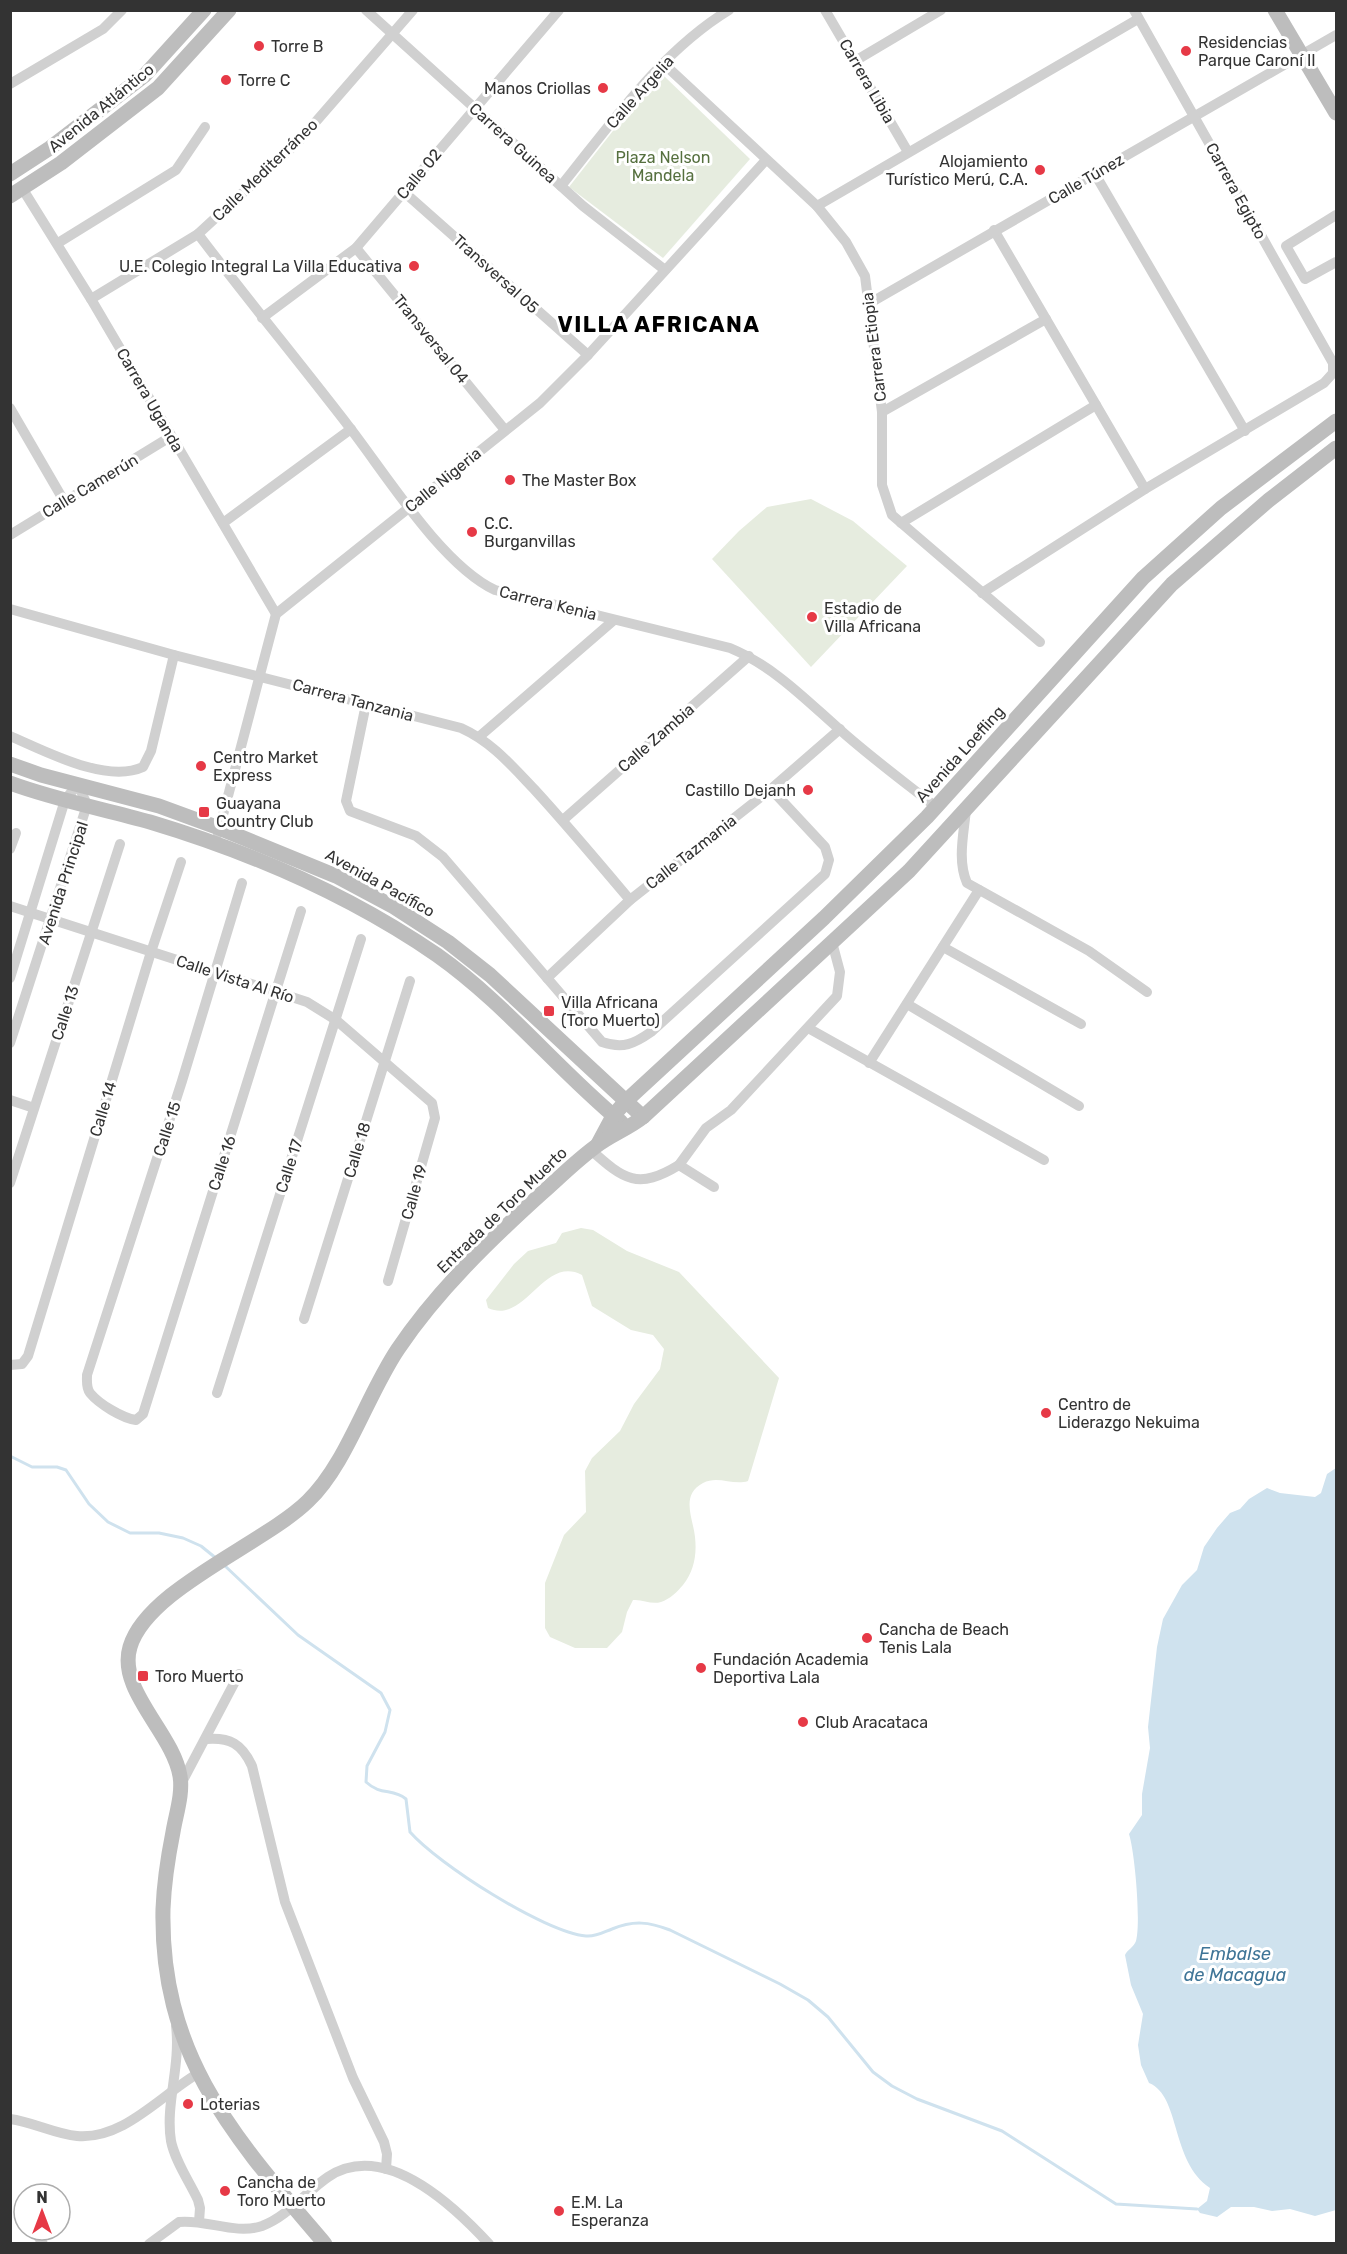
<svg xmlns="http://www.w3.org/2000/svg" width="1347" height="2254" viewBox="0 0 1347 2254" font-family="Rubik,sans-serif">
  <rect width="100%" height="100%" fill="#fff"/>
  <!-- green -->
  <g fill="#e6ecdf">
    <path d="M664,76L750,159L663,258L569,187L616,127Z"/>
    <path d="M811,499L853,521L907,566L811,667L712,559L739,531L767,507Z"/>
    <path d="M581,1228L593,1230L627,1251L679,1272L779,1378L748,1481C733,1486 718,1475 703,1483C680,1495 693,1518 695,1537C697,1555 694,1571 683,1585C677,1592 670,1599 661,1602C651,1605 643,1599 633,1600L627,1612L622,1632L607,1648H575L550,1637L545,1628V1583L564,1535L586,1512L585,1471L592,1458L620,1431L634,1404L660,1369L664,1349L653,1335L631,1330L592,1306L582,1275C543,1255 526,1325 488,1308L486,1300L514,1264L528,1251L556,1243L562,1233Z"/>
  </g>
  <!-- water -->
  <path fill="#cfe2ee" d="M1336,1468V2210L1315,2216L1290,2209L1272,2211L1254,2207H1231L1217,2217L1200,2213L1197,2209L1207,2201L1210,2188C1170,2161 1181,2096 1149,2083L1141,2065L1138,2045L1143,2014L1131,1985L1125,1955C1127,1950 1134,1947 1136,1941C1141,1923 1135,1853 1129,1834L1142,1815V1794L1150,1748L1148,1727L1157,1647L1163,1619L1182,1585L1197,1570L1204,1547L1217,1528L1230,1513L1240,1509L1249,1499L1267,1488L1280,1493L1315,1497L1321,1493L1327,1474Z"/>
  <g fill="none" stroke-linecap="round" stroke-linejoin="round">
    <!-- stream -->
    <g stroke="#cfe2ee" stroke-width="3">
      <path d="M10,1456L32,1467H57L66,1470L89,1504L108,1522L130,1533H159L183,1538L201,1546L217,1559"/>
      <path d="M224,1565L298,1635L381,1693L390,1710L385,1732L367,1766L366,1782C381,1796 393,1788 406,1799L410,1832C438,1864 544,1932 586,1936C596,1937 604,1932 612,1929C634,1920 649,1922 670,1930L780,1984L808,2000L828,2017L873,2072L892,2086L917,2099L1002,2131L1116,2204L1197,2209"/>
    </g>
    <!-- street -->
    <g stroke="#d0d0d0" stroke-width="10">
      <path d="M366,10L583,206L665,270"/>
      <path d="M825,10L908,152"/>
      <path d="M855,61L941,10"/>
      <path d="M664,64L817,206L846,242L865,276L882,412V485L892,515L1040,642"/>
      <path d="M10,84L103,29L122,10"/>
      <path d="M1095,174L1245,431"/>
      <path d="M561,186C611,124 660,52 729,10"/>
      <path d="M22,188L91,299L276,614"/>
      <path d="M404,192L588,355"/>
      <path d="M817,206L1138,19"/>
      <path d="M1336,215L1286,246L1305,279L1336,262"/>
      <path d="M994,230L1145,489"/>
      <path d="M198,234C248,300 300,363 350,428C387,476 442,565 495,590L730,648C773,666 804,698 838,728C869,756 903,781 936,807"/>
      <path d="M58,243L176,170L205,127"/>
      <path d="M356,248L505,430"/>
      <path d="M91,299L198,234L299,141L413,10"/>
      <path d="M870,303L1336,35"/>
      <path d="M262,318L356,248L559,10"/>
      <path d="M10,408L64,501"/>
      <path d="M882,412L1046,319"/>
      <path d="M223,523L351,429"/>
      <path d="M901,523L1096,405"/>
      <path d="M10,535L170,437"/>
      <path d="M982,593L1145,489L1324,383L1333,373V363L1134,10"/>
      <path d="M10,609L174,655L461,728C492,742 511,765 534,789C567,825 598,862 630,900"/>
      <path d="M366,704L346,801L350,811L416,836L443,857L602,1042C623,1049 634,1044 651,1032L825,874L829,860L825,847L771,789"/>
      <path d="M10,736C45,751 106,784 143,767L151,751L174,655"/>
      <path d="M480,736L614,620"/>
      <path d="M966,809C964,833 957,860 967,883L1089,951L1147,992"/>
      <path d="M563,820L749,656"/>
      <path d="M218,834L276,614L540,403L588,355L765,161"/>
      <path d="M10,849L16,833"/>
      <path d="M242,883L182,1081L87,1375C87,1381 86,1388 90,1393C99,1404 122,1418 136,1420L143,1414L301,911"/>
      <path d="M10,906L307,1002L336,1020L432,1103L435,1118L388,1281"/>
      <path d="M943,947L1081,1024"/>
      <path d="M10,978L65,800L78,784L87,805L10,1043"/>
      <path d="M547,978L630,900L771,789L840,729"/>
      <path d="M907,1004L1079,1106"/>
      <path d="M808,1028L1044,1160"/>
      <path d="M869,1063L979,890"/>
      <path d="M10,1100L34,1108"/>
      <path d="M591,1150C624,1180 638,1190 679,1165L714,1187"/>
      <path d="M679,1165L706,1128L731,1110L837,996L840,972L832,942"/>
      <path d="M10,1183L120,844"/>
      <path d="M304,1319L410,981"/>
      <path d="M10,1365L22,1364L28,1356L151,952L181,862"/>
      <path d="M217,1393L361,939"/>
      <path d="M206,1739C230,1737 242,1744 252,1766L285,1902L353,2078L384,2142L387,2154L386,2169"/>
      <path d="M181,1784L239,1674"/>
      <path d="M176,2026C181,2066 165,2104 171,2141C175,2161 189,2181 198,2200L200,2208L199,2222"/>
      <path d="M10,2119C33,2122 55,2134 77,2136C123,2140 160,2096 197,2074"/>
      <path d="M34,2230L43,2244"/>
      <path d="M149,2244L179,2222C206,2219 235,2235 262,2226C287,2217 306,2192 328,2177C384,2140 453,2205 489,2244"/>
    </g>
    <!-- secondary -->
    <g stroke="#bdbdbd" stroke-width="15">
      <path d="M1275,10L1336,113"/>
      <path d="M10,174L50,148L145,75L204,10"/>
      <path d="M10,196L61,163L158,88L229,10"/>
      <path d="M10,764L41,775L159,806L219,828L336,876L394,907L448,942L490,975L643,1117"/>
      <path d="M10,783C56,800 104,809 150,822C250,852 351,896 437,955C505,1003 557,1069 621,1122"/>
      <path d="M598,1144L613,1116L626,1101L824,918L927,817L1143,578L1221,508L1336,421"/>
      <path d="M325,2244C235,2138 160,2057 163,1909C164,1883 168,1857 173,1832C176,1814 183,1794 180,1776C173,1733 117,1690 130,1647C147,1589 264,1544 308,1501C346,1465 367,1395 398,1349C437,1291 490,1240 542,1193C559,1178 576,1161 595,1147C610,1135 628,1129 643,1117L909,871L1172,584L1269,500L1336,448"/>
    </g>
  </g>
  <!-- markers -->
  <g fill="#e63946" stroke="#fff" stroke-width="2">
    <circle cx="259" cy="46" r="6"/>
    <circle cx="1186" cy="51" r="6"/>
    <circle cx="226" cy="80" r="6"/>
    <circle cx="603" cy="88" r="6"/>
    <circle cx="1040" cy="170" r="6"/>
    <circle cx="414" cy="266" r="6"/>
    <circle cx="510" cy="480" r="6"/>
    <circle cx="472" cy="532" r="6"/>
    <circle cx="812" cy="617" r="6"/>
    <circle cx="201" cy="766" r="6"/>
    <circle cx="808" cy="790" r="6"/>
    <rect x="198" y="806" width="12" height="12" rx="3"/>
    <rect x="543" y="1005" width="12" height="12" rx="3"/>
    <circle cx="1046" cy="1413" r="6"/>
    <circle cx="867" cy="1638" r="6"/>
    <circle cx="701" cy="1668" r="6"/>
    <rect x="137" y="1670" width="12" height="12" rx="3"/>
    <circle cx="803" cy="1722" r="6"/>
    <circle cx="188" cy="2104" r="6"/>
    <circle cx="225" cy="2191" r="6"/>
    <circle cx="559" cy="2211" r="6"/>
  </g>
  <g text-anchor="middle" dominant-baseline="central" stroke-width="6" stroke-linejoin="round" paint-order="stroke">
    <!-- poi labels -->
    <g font-size="16" fill="#333" stroke="#fff" text-anchor="start">
      <text x="1198" y="42">Residencias<tspan x="1198" dy="18">Parque Caroní II</tspan></text>
      <text x="271" y="46">Torre B</text>
      <text x="238" y="80">Torre C</text>
      <text x="591" y="88" text-anchor="end">Manos Criollas</text>
      <text x="1028" y="161" text-anchor="end">Alojamiento<tspan x="1028" dy="18">Turístico Merú, C.A.</tspan></text>
      <text x="402" y="266" text-anchor="end">U.E. Colegio Integral La Villa Educativa</text>
      <text x="522" y="480">The Master Box</text>
      <text x="484" y="523">C.C.<tspan x="484" dy="18">Burganvillas</tspan></text>
      <text x="824" y="608">Estadio de<tspan x="824" dy="18">Villa Africana</tspan></text>
      <text x="213" y="757">Centro Market<tspan x="213" dy="18">Express</tspan></text>
      <text x="796" y="790" text-anchor="end">Castillo Dejanh</text>
      <text x="216" y="803">Guayana<tspan x="216" dy="18">Country Club</tspan></text>
      <text x="561" y="1002">Villa Africana<tspan x="561" dy="18">(Toro Muerto)</tspan></text>
      <text x="1058" y="1404">Centro de<tspan x="1058" dy="18">Liderazgo Nekuima</tspan></text>
      <text x="879" y="1629">Cancha de Beach<tspan x="879" dy="18">Tenis Lala</tspan></text>
      <text x="713" y="1659">Fundación Academia<tspan x="713" dy="18">Deportiva Lala</tspan></text>
      <text x="155" y="1676">Toro Muerto</text>
      <text x="815" y="1722">Club Aracataca</text>
      <text x="200" y="2104">Loterias</text>
      <text x="237" y="2182">Cancha de<tspan x="237" dy="18">Toro Muerto</tspan></text>
      <text x="571" y="2202">E.M. La<tspan x="571" dy="18">Esperanza</tspan></text>
    </g>
    <!-- street labels -->
    <g font-size="16" fill="#333" stroke="#fff">
      <text transform="translate(867 81) rotate(60)">Carrera Libia</text>
      <text transform="translate(640 92) rotate(-48)">Calle Argelia</text>
      <text transform="translate(101 108) rotate(-39)">Avenida Atlántico</text>
      <text transform="translate(513 143) rotate(42)">Carrera Guinea</text>
      <text transform="translate(265 170) rotate(-44)">Calle Mediterráneo</text>
      <text transform="translate(419 174) rotate(-50)">Calle 02</text>
      <text transform="translate(1086 179) rotate(-30)">Calle Túnez</text>
      <text transform="translate(1236 191) rotate(61)">Carrera Egipto</text>
      <text transform="translate(496 274) rotate(42)">Transversal 05</text>
      <text transform="translate(431 339) rotate(51)">Transversal 04</text>
      <text transform="translate(874 347) rotate(-97)">Carrera Etiopia</text>
      <text transform="translate(150 400) rotate(60)">Carrera Uganda</text>
      <text transform="translate(443 480) rotate(-39)">Calle Nigeria</text>
      <text transform="translate(90 486) rotate(-31)">Calle Camerún</text>
      <text transform="translate(548 603) rotate(14)">Carrera Kenia</text>
      <text transform="translate(353 700) rotate(15)">Carrera Tanzania</text>
      <text transform="translate(656 738) rotate(-41)">Calle Zambia</text>
      <text transform="translate(960 754) rotate(-48)">Avenida Loefling</text>
      <text transform="translate(691 852) rotate(-38)">Calle Tazmania</text>
      <text transform="translate(63 883) rotate(-72)">Avenida Principal</text>
      <text transform="translate(380 883) rotate(29)">Avenida Pacífico</text>
      <text transform="translate(235 979) rotate(18)">Calle Vista Al Río</text>
      <text transform="translate(65 1013) rotate(-72)">Calle 13</text>
      <text transform="translate(103 1109) rotate(-73)">Calle 14</text>
      <text transform="translate(167 1129) rotate(-72)">Calle 15</text>
      <text transform="translate(357 1150) rotate(-73)">Calle 18</text>
      <text transform="translate(222 1163) rotate(-72)">Calle 16</text>
      <text transform="translate(289 1166) rotate(-72)">Calle 17</text>
      <text transform="translate(414 1192) rotate(-74)">Calle 19</text>
      <text transform="translate(502 1210) rotate(-44)">Entrada de Toro Muerto</text>
    </g>
    <!-- park labels -->
    <g font-size="16" fill="#56703f" stroke="#fff">
      <text x="663" y="157">Plaza Nelson<tspan x="663" dy="18">Mandela</tspan></text>
    </g>
    <!-- water labels -->
    <g font-size="18" font-style="italic" fill="#3f7597" stroke="#fff">
      <text x="1235" y="1954">Embalse<tspan x="1235" dy="21">de Macagua</tspan></text>
    </g>
    <!-- district labels -->
    <g font-size="22" font-weight="bold" letter-spacing="1.5" fill="#000" stroke="#fff">
      <text x="659" y="324">VILLA AFRICANA</text>
    </g>
  </g>
  <!-- border -->
  <rect width="1347" height="2254" fill="none" stroke="#333333" stroke-width="24"/>
  <!-- north arrow -->
  <g transform="translate(42 2212)"><circle r="28" fill="#ffffff" stroke="#adadad" stroke-width="1.5"/>
  <path d="M0-4.5L10 22L0 15L-10 22Z" fill="#e63946"/>
  <text y="-9" font-size="16" font-weight="bold" text-anchor="middle" fill="#333333">N</text>
  </g>
</svg>
